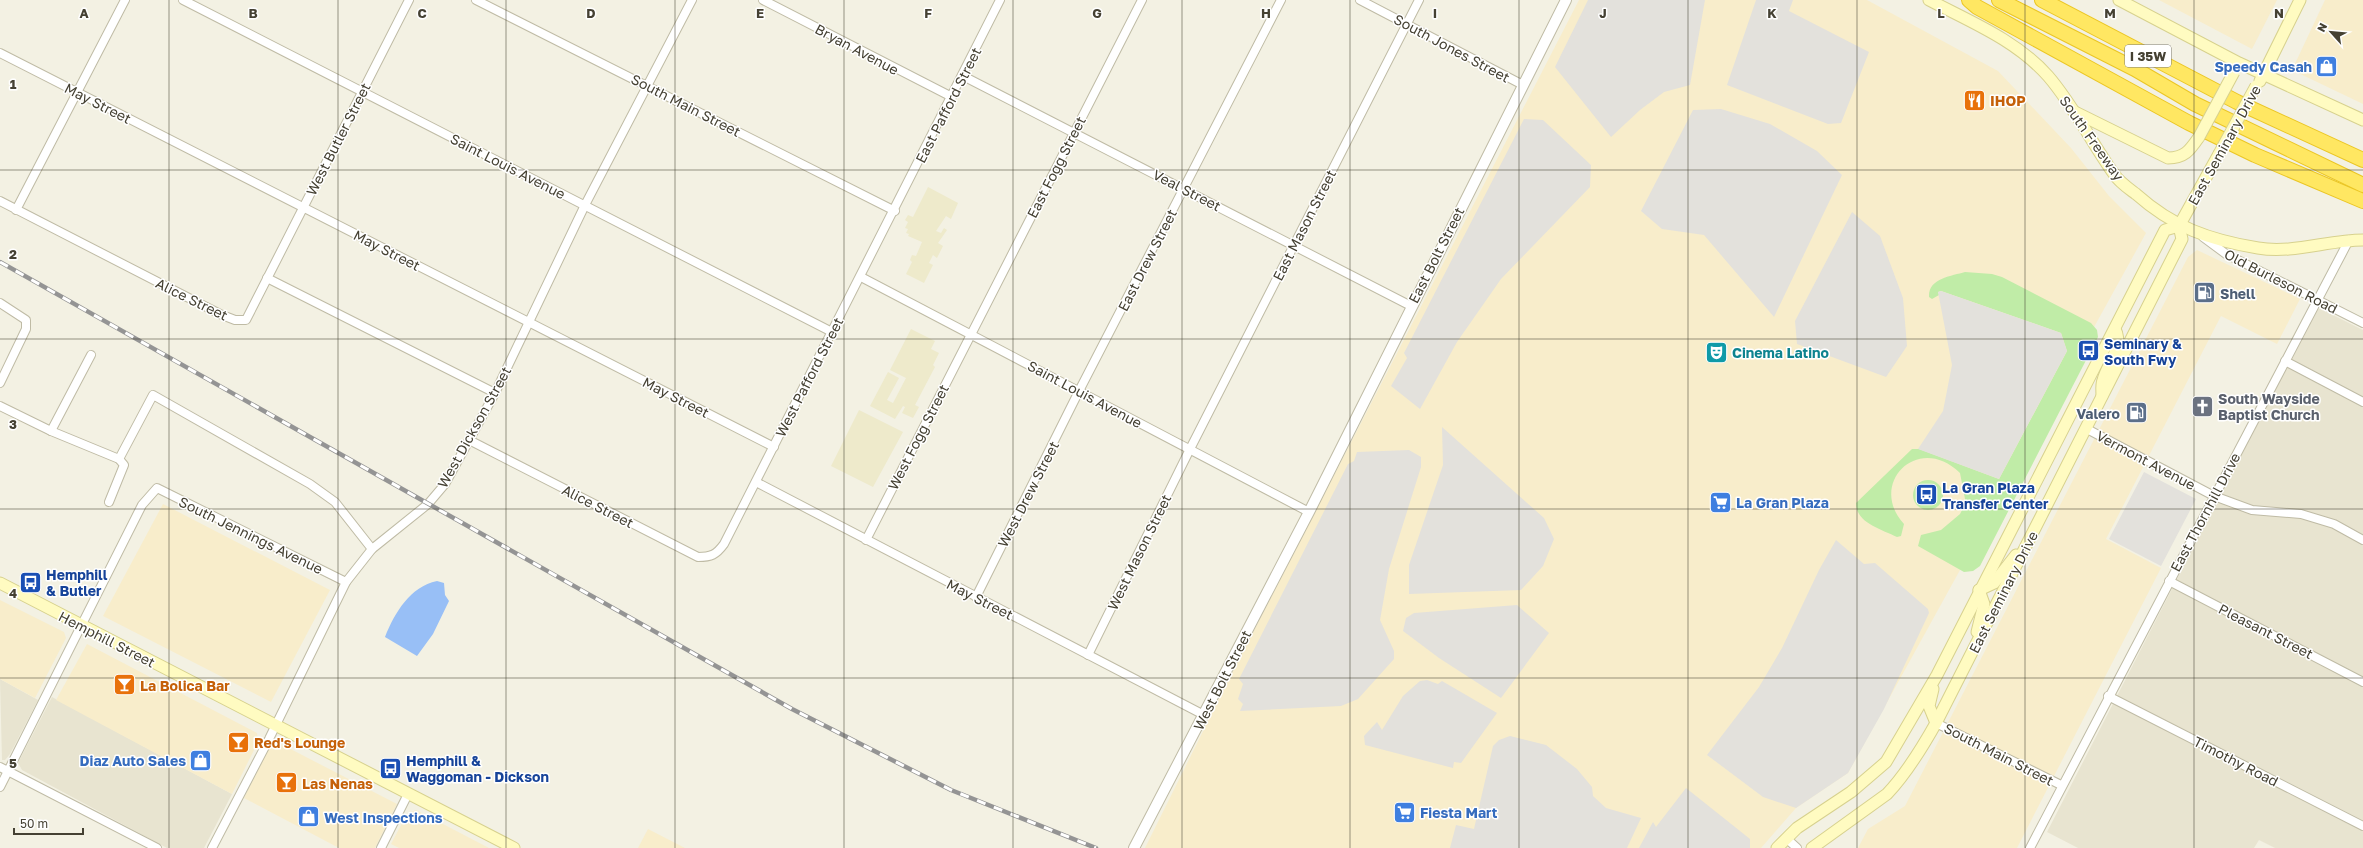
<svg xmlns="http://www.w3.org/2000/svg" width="2363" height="848" viewBox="0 0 2363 848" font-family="'Golos Text',sans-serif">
  <rect width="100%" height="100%" fill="#f3f1e3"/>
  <!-- residential -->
  <g fill="#e8e4d0">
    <path d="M2316,309H2321L2363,330V848H2275L2259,840L2254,848H2078L2047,832Z"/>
    <path d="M0,679L38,700L10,754L5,760H2Z"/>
    <path d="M52,697L232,794L204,848H167L22,770L18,763Z"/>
  </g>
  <!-- commercial -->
  <g fill="#f8edcb">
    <path d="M1579,0H1867L1998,71L2071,148L2109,196L2146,233L1848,773L1796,808L1761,848H1145L1227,683Z"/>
    <path d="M2159,0H2277L2252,49Z"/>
    <path d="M2325,0H2363V104L2292,70Z"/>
    <path d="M2197,250L2300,299L2277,344L2221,316L2106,539L2161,568L2017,848H1858L1868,829L1905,806L2188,257Z"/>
    <path d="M163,504L330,590L271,702L103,616Z"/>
    <path d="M0,600L64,632L66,638L35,698L0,679Z"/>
    <path d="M87,644L257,733L258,742L232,794L56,700Z"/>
    <path d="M277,742L397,804L375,848H339L244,798L271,744Z"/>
    <path d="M416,810L489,848H399L391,844L407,814Z"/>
    <path d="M648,829L685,848H638Z"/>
  </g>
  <!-- education -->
  <g fill="#eeeacb">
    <path d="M928,187L958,203L951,219L946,216L936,231L941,233L944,228L947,230L938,243L943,246L937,258L933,255L929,263L933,265L924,283L906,274L912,262L910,260L912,255L916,256L922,242L908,236L909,234L906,233L908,229L905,228L908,222L905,220L908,215L913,217Z"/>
    <path d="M911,329L935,341L931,349L939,353L933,365L935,367L915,405L919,407L913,418L902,413L905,407L903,406L895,419L870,406L888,372L899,378L887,400L893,403L906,378L890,370Z"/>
    <path d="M859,410L903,432L873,487L831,466Z"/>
  </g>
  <!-- green -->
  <g fill="#c0eca7">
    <path d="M1965,272L1992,274L2002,277L2091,323L2097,330L2098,337L1980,566L1973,571L1964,572L1918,546L1921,535L1941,530L1960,514L1964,506L1965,499L1960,473C1918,432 1867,484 1904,524L1901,536L1897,537C1881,529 1856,523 1856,503L1912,449H1919L1999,479L2067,351L2061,333L1941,291L1938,292L1939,295L1932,299L1929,297C1928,278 1952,276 1965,272Z"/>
    <circle cx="1928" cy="495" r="15"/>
  </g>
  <!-- parking -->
  <g fill="#e3e1dc">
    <path d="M1588,0H1705L1690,85L1664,92L1640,110L1611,137L1555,67Z"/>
    <path d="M1756,0H1793L1789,11L1869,52L1841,123L1828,124L1727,85Z"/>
    <path d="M1721,109L1770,124L1817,151L1842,175L1774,317L1704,235L1662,229L1641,211L1693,110Z"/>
    <path d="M1524,119L1543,120L1591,165L1590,187L1501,279L1457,342L1420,409L1391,386L1407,358L1404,353Z"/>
    <path d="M1852,212L1880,236L1903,298L1907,346L1886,377L1797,344L1795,321Z"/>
    <path d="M1941,291L2061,333L2067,351L1999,479L1918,449L1943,411L1952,365L1938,292Z"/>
    <path d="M1442,427L1544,518L1554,539L1543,566L1521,590L1409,594V565L1443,465Z"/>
    <path d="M1409,450L1421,457V467L1389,569L1380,620L1394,651V659L1358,699L1341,706L1240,711L1243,704L1238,699L1243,684L1239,679L1348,464L1354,461L1357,452Z"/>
    <path d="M2144,472L2196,499L2161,566L2109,539Z"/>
    <path d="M1836,540L1864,564L1875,563L1928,609L1929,613L1884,709L1848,773L1796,808L1763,797L1707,755L1759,687L1782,648L1819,570Z"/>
    <path d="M1517,605L1549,633L1501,698L1439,658L1403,631L1406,618L1414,613Z"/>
    <path d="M1427,680L1438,684L1442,681L1497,713L1461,763L1454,762L1453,768L1365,745L1364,736L1377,722L1382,730L1403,696L1420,681Z"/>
    <path d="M1510,736L1546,745L1577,769L1592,787L1593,796L1606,808L1641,818L1627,848H1450L1456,825L1474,829L1493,746L1499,740Z"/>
    <path d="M1686,788L1750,839V848H1639L1653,822L1656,827Z"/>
  </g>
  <!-- water -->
  <path fill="#98bff6" d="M437,581L444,583L445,595L449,601L433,634L417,656L385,637C395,612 410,587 437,581Z"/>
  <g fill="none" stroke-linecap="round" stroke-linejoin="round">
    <defs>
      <g id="minor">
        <path d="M183,0L832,332"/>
        <path d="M476,0L895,211"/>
        <path d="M763,0L952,97"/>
        <path d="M1360,0L1523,85"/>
        <path d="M0,53L774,447"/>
        <path d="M963,76L1411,306"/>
        <path d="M0,201L222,315L235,320H246L409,0"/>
        <path d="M16,210L125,0"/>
        <path d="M2203,237L2226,254L2363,323"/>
        <path d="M861,277L1309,512"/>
        <path d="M267,278L495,393"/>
        <path d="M0,303L26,320V329L0,383"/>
        <path d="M2285,361L2363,402"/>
        <path d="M0,406L51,431L119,459L124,465L109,502"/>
        <path d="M2087,429L2214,496L2252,510L2301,514L2334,524L2363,540"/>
        <path d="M51,431L91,355"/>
        <path d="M469,440L698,557C711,557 716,555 724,544L1000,0"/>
        <path d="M119,459L153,395L310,484L335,502L372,549"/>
        <path d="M756,482L1204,715"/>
        <path d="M866,540L1142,0"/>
        <path d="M2169,581L2363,682"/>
        <path d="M976,597L1079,391L1281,0"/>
        <path d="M1088,655L1190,449L1419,0"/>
        <path d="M2108,696L2363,826"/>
        <path d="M1936,723L2061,785"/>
        <path d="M0,767L157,848"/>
        <path d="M0,787L142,505L157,488L346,582"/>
        <path d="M1786,838L1797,848"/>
        <path d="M212,848L269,739L346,582L372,549L428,504L445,484L495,393L585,205L692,0"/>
        <path d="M381,848L408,794"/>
        <path d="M2030,848L2349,240"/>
      </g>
      <path id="tertiary" d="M1134,848L1309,512L1566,0"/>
      <g id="secondary">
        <path d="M1929,0C1971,22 2016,40 2048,76C2074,106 2091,142 2114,174C2119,182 2128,188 2136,194C2173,227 2209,240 2258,248C2293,254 2328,240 2363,240"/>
        <path d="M2119,0L2239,63L2363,120"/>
        <path d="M2260,81L2300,0"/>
        <path d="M2073,111L2168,158C2185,158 2190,150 2199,137"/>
        <path d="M2102,396C2102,391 2101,385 2103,380C2108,362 2124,347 2115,329"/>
        <path d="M0,583L514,848"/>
        <path d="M1979,590L1994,583L2016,555"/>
        <path d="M1977,632L1984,604L1979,590"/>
        <path d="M1933,689L1929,706L1936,723"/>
        <path d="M1777,848L1797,828L1851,792L1886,762L1937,675L2165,230L2179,226"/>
        <path d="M1812,848L1887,794C1907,773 1922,748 1936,723L2182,239L2179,226L2219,154"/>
      </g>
      <g id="motorway">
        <path d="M1969,0L1977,7L2189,123L2255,155L2363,201"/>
        <path d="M1999,0L2135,69L2195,104L2363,185"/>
        <path d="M2042,0L2237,102L2363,160"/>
      </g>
    </defs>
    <!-- minor casing -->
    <use href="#minor" stroke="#bfbba5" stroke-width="10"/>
    <!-- tertiary casing -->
    <use href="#tertiary" stroke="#bfbba5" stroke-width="12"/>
    <!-- secondary casing -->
    <use href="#secondary" stroke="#d7d18e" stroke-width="13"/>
    <!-- motorway casing -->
    <use href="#motorway" stroke="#ebc625" stroke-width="16"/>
    <!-- minor -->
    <use href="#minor" stroke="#fff" stroke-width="8"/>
    <!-- tertiary -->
    <use href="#tertiary" stroke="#fff" stroke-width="10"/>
    <!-- secondary -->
    <use href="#secondary" stroke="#fffbc1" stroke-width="11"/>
    <!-- motorway -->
    <use href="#motorway" stroke="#ffe762" stroke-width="14"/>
    <defs>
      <path id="rail" d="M0,262L792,709L951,790L1096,848"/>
    </defs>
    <!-- rail casing -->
    <use href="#rail" stroke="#949494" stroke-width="4.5"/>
    <!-- rail -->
    <use href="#rail" stroke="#fff" stroke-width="3" stroke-dasharray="9" stroke-linecap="butt"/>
    <defs>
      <g id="secondary-bridge">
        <path d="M2199,137L2234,72"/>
        <path d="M2219,154L2256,86"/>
      </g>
    </defs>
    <!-- secondary-bridge casing -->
    <use href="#secondary-bridge" stroke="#d7d18e" stroke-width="13" stroke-linecap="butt"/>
    <!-- secondary-bridge -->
    <use href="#secondary-bridge" stroke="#fffbc1" stroke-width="11"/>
  </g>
  <!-- grid -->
  <path fill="none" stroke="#454133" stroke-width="1" stroke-opacity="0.55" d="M169,0V848M338,0V848M506,0V848M675,0V848M844,0V848M1013,0V848M1182,0V848M1350,0V848M1519,0V848M1688,0V848M1857,0V848M2025,0V848M2194,0V848M0,170H2363M0,339H2363M0,509H2363M0,678H2363"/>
  <!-- icons -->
  <defs>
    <symbol id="shop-square" viewBox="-11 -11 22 22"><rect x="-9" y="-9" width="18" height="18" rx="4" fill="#3f7fe0" stroke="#fff"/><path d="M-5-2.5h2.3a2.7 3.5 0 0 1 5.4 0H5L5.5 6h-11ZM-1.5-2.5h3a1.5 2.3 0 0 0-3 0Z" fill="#fff"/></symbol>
    <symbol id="restaurant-square" viewBox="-11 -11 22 22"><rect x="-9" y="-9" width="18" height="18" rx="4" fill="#e8710a" stroke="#fff"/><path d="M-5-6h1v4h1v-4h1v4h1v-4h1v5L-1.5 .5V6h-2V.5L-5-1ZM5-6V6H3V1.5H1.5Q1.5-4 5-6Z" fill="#fff"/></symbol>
    <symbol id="fuel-square" viewBox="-11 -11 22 22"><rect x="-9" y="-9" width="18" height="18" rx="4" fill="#5c6f8a" stroke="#fff"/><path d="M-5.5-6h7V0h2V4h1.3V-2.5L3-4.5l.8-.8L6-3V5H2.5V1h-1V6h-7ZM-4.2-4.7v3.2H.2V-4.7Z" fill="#fff"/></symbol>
    <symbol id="bus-square" viewBox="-11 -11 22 22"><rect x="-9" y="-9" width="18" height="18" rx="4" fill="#1a4fb4" stroke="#fff"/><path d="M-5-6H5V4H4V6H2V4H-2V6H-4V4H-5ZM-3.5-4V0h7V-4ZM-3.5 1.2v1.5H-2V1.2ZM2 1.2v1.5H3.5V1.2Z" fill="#fff"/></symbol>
    <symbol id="theatre-square" viewBox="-11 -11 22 22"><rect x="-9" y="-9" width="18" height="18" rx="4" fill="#0f9aa8" stroke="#fff"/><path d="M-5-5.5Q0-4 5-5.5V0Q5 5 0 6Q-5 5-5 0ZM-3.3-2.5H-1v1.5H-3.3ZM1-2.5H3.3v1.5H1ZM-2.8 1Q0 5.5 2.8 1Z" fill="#fff"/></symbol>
    <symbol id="church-square" viewBox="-11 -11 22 22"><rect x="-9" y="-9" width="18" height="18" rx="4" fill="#6b7280" stroke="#fff"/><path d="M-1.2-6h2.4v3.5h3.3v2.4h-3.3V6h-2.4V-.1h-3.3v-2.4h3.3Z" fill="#fff"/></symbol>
    <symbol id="supermarket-square" viewBox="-11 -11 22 22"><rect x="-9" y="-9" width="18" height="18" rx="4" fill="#3f7fe0" stroke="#fff"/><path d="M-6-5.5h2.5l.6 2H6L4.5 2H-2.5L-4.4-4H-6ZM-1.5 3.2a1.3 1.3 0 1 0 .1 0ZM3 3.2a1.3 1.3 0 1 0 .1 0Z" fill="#fff"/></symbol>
    <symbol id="bar-square" viewBox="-11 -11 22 22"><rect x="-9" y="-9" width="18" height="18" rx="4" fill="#e8710a" stroke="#fff"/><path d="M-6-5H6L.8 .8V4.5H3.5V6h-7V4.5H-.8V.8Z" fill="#fff"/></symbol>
  </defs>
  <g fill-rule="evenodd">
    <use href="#shop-square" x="2314" y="54" width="25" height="25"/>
    <use href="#restaurant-square" x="1962" y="88" width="25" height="25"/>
    <use href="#fuel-square" x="2192" y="280" width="25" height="25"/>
    <use href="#bus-square" x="2076" y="338" width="25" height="25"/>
    <use href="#theatre-square" x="1704" y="340" width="25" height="25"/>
    <use href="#church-square" x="2190" y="394" width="25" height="25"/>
    <use href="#fuel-square" x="2124" y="400" width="25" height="25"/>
    <use href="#bus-square" x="1914" y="482" width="25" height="25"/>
    <use href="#supermarket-square" x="1708" y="490" width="25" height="25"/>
    <use href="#bus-square" x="18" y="570" width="25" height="25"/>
    <use href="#bar-square" x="112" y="672" width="25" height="25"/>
    <use href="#bar-square" x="226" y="730" width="25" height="25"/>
    <use href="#shop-square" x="188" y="748" width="25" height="25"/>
    <use href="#bus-square" x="378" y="756" width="25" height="25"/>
    <use href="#bar-square" x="274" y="770" width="25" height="25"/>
    <use href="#supermarket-square" x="1392" y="800" width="25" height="25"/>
    <use href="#shop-square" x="296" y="804" width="25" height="25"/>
  </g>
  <g text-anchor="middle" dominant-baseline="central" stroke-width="3" stroke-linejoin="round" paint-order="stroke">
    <!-- shield labels -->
    <rect fill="#fff" stroke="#7d7a70" stroke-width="1" x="2125" y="45" width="46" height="22" rx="3"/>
    <g font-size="13" font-weight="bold" fill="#454133">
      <text x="2148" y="56">I 35W</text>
    </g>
    <!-- street labels -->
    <g font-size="14" fill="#454133" stroke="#fff">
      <text transform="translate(1452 48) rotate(28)">South Jones Street</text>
      <text transform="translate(857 49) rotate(28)">Bryan Avenue</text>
      <text transform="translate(98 103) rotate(27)">May Street</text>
      <text transform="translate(686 105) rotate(27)">South Main Street</text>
      <text transform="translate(948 105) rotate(-63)">East Pafford Street</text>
      <text transform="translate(2092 138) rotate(55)">South Freeway</text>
      <text transform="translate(338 139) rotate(-63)">West Butler Street</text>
      <text transform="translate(2224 145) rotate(-61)">East Seminary Drive</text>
      <text transform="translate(508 166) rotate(27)">Saint Louis Avenue</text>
      <text transform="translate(1056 167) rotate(-63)">East Fogg Street</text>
      <text transform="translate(1187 190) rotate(27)">Veal Street</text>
      <text transform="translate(1304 225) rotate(-63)">East Mason Street</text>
      <text transform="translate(387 250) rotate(27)">May Street</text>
      <text transform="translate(1436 255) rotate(-63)">East Bolt Street</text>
      <text transform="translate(1147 260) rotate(-63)">East Drew Street</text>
      <text transform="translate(2281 281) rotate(27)">Old Burleson Road</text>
      <text transform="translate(192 299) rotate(26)">Alice Street</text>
      <text transform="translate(809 377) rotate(-63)">West Pafford Street</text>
      <text transform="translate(1085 394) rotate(28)">Saint Louis Avenue</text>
      <text transform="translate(676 397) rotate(27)">May Street</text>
      <text transform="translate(474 427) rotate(-61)">West Dickson Street</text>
      <text transform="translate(918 437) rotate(-63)">West Fogg Street</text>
      <text transform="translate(2146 460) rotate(28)">Vermont Avenue</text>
      <text transform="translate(1028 494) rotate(-63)">West Drew Street</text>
      <text transform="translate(598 506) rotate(27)">Alice Street</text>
      <text transform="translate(2205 512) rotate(-62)">East Thornhill Drive</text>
      <text transform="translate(251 535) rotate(26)">South Jennings Avenue</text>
      <text transform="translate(1139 552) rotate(-64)">West Mason Street</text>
      <text transform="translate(2003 592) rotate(-63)">East Seminary Drive</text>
      <text transform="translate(980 599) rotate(27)">May Street</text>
      <text transform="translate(2266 631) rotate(27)">Pleasant Street</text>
      <text transform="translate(107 639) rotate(27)">Hemphill Street</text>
      <text transform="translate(1222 680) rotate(-63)">West Bolt Street</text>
      <text transform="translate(1999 754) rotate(27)">South Main Street</text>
      <text transform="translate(2236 761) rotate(27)">Timothy Road</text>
    </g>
    <!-- shop labels -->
    <g font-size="14" font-weight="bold" fill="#366cbe" stroke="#fff" text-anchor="start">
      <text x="2312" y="66" text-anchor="end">Speedy Casah</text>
      <text x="1736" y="502">La Gran Plaza</text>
      <text x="186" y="760" text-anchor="end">Diaz Auto Sales</text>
      <text x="1420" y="812">Fiesta Mart</text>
      <text x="324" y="817">West Inspections</text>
    </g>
    <!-- food labels -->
    <g font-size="14" font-weight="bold" fill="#c56008" stroke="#fff" text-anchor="start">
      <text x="1990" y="100">IHOP</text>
      <text x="140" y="685">La Bolica Bar</text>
      <text x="254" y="742">Red's Lounge</text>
      <text x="302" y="783">Las Nenas</text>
    </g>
    <!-- service labels -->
    <g font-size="14" font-weight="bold" fill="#4e5e75" stroke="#fff" text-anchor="start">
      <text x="2220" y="293">Shell</text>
      <text x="2120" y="413" text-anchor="end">Valero</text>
    </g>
    <!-- transit labels -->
    <g font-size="14" font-weight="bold" fill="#164399" stroke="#fff" text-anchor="start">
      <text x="2104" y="343">Seminary &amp;<tspan x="2104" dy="16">South Fwy</tspan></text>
      <text x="1942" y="487">La Gran Plaza<tspan x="1942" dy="16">Transfer Center</tspan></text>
      <text x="46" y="574">Hemphill<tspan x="46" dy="16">&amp; Butler</tspan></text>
      <text x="406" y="760">Hemphill &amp;<tspan x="406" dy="16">Waggoman - Dickson</tspan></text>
    </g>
    <!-- culture labels -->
    <g font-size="14" font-weight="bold" fill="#0d838f" stroke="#fff" text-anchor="start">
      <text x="1732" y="352">Cinema Latino</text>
    </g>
    <!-- worship labels -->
    <g font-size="14" font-weight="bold" fill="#5b616d" stroke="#fff" text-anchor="start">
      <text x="2218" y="398">South Wayside<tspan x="2218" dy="16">Baptist Church</tspan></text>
    </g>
  </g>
  <g font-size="13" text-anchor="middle" font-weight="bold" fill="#454133" stroke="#fff" stroke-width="3" stroke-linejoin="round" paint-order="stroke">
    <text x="84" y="18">A</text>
    <text x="253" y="18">B</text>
    <text x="422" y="18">C</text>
    <text x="591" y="18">D</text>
    <text x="760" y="18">E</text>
    <text x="928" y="18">F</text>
    <text x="1097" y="18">G</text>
    <text x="1266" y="18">H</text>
    <text x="1435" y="18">I</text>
    <text x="1603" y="18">J</text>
    <text x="1772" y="18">K</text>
    <text x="1941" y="18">L</text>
    <text x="2110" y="18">M</text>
    <text x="2279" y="18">N</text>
    <text x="13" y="89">1</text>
    <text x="13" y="259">2</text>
    <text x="13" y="429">3</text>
    <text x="13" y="598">4</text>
    <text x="13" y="768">5</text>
  </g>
  <!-- north arrow -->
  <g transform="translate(2331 32) rotate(297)" stroke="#ffffff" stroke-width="3" paint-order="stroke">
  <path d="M0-3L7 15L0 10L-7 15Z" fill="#454133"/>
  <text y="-6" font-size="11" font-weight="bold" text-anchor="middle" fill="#454133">N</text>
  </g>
  <!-- scale -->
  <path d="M14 828v6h69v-6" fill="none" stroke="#454133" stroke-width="2"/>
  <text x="20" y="828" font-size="12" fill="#454133" stroke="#ffffff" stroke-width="3" paint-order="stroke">50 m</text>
</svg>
